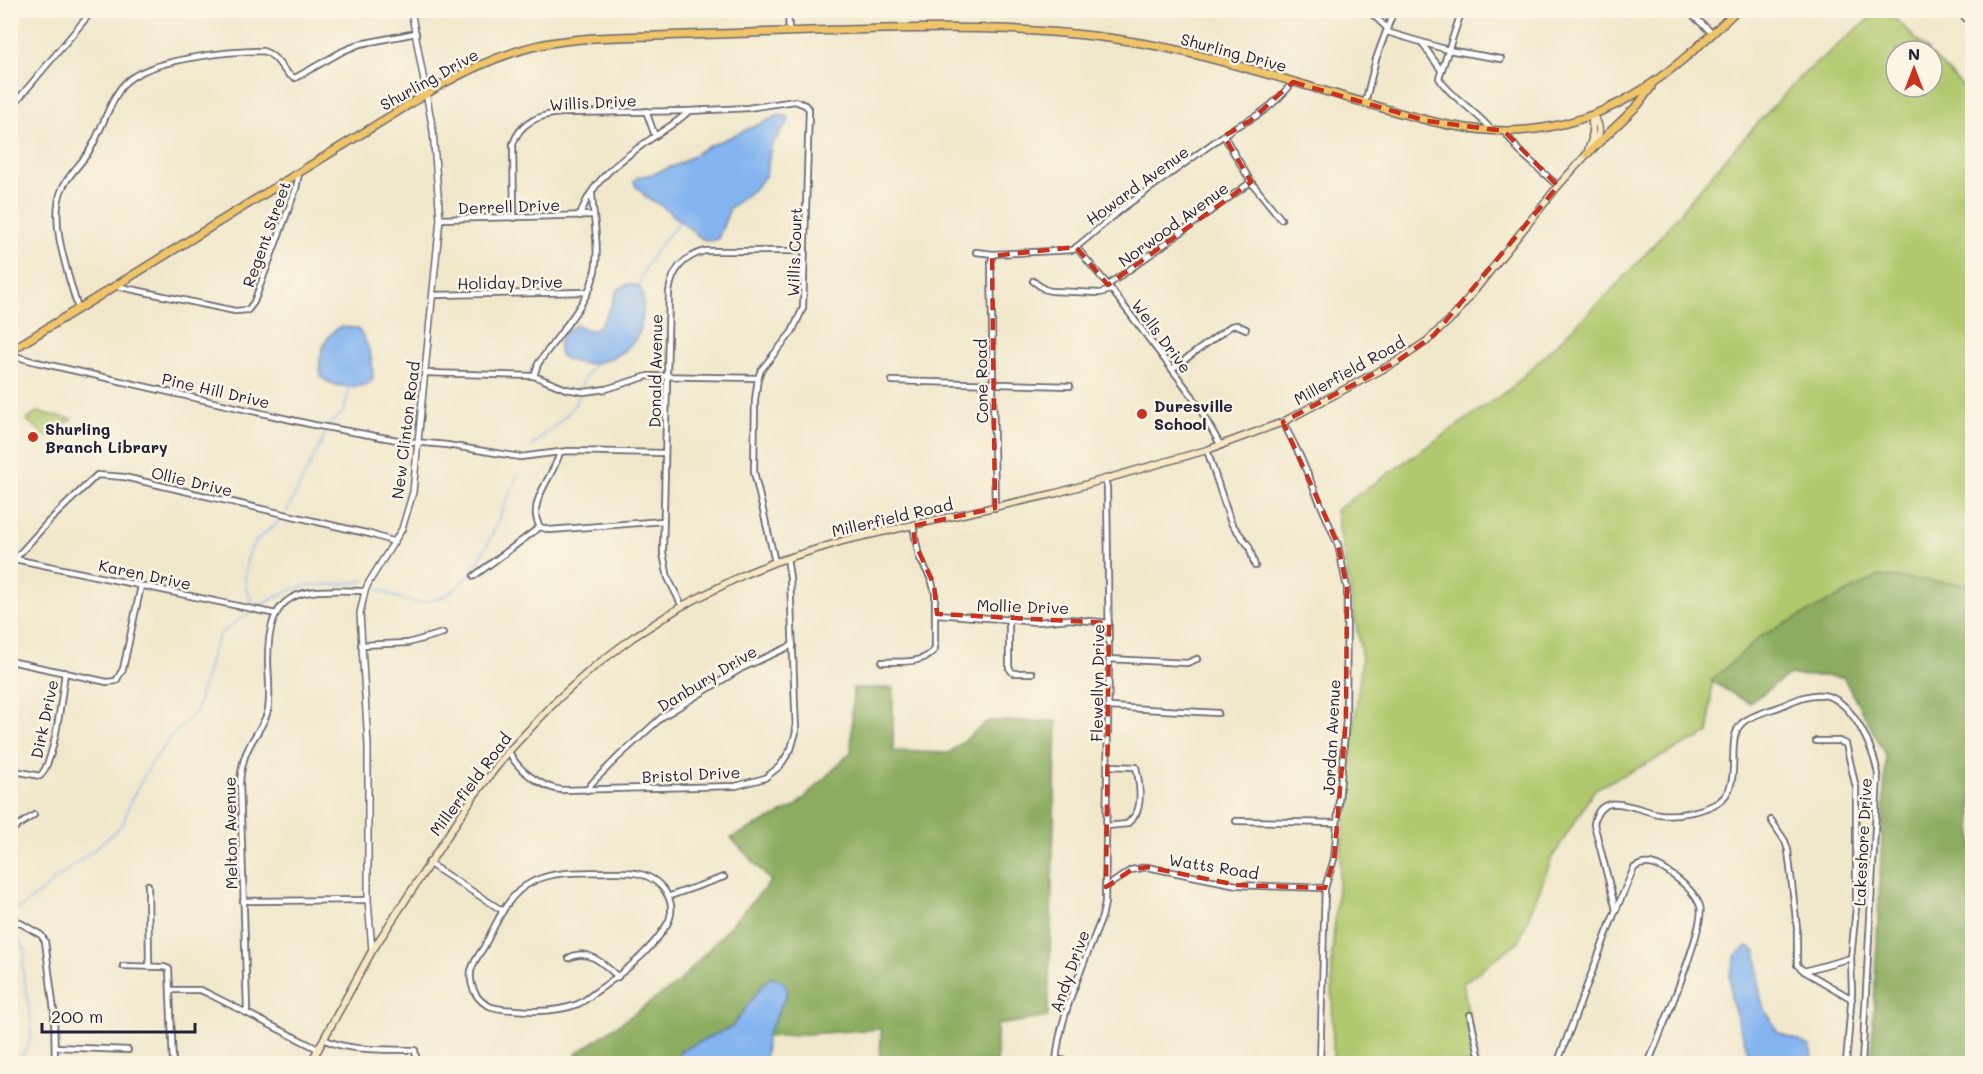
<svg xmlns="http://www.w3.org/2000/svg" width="1983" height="1074" viewBox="0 0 1983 1074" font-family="Mali,sans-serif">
  <rect width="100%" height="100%" fill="#fcf5e5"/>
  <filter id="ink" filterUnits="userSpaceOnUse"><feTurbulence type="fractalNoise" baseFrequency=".0167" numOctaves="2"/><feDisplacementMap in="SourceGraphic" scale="12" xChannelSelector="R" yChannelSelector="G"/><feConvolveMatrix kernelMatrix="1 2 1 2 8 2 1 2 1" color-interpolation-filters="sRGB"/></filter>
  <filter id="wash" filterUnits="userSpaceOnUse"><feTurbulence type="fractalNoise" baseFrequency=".008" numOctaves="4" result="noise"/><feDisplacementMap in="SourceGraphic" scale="24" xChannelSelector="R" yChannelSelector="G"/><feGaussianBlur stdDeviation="1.35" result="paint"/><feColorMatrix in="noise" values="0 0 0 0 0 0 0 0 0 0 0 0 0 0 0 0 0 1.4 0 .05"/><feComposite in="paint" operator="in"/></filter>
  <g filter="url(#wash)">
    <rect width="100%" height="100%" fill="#f1e8cc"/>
    <!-- green -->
    <g fill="#b1c96e" stroke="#6a7654" stroke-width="1.5">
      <path d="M1878,11H1888L1928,51H1896V87H1932V55L1972,96V585L1879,576L1761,636L1712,681L1709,733L1595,789L1552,858L1519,941L1463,983L1477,1063L1333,1064L1332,954L1347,789L1362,658L1336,510L1511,388L1608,294L1650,249L1723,161L1799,78Z"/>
      <path d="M37,412L72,419L47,437L27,420Z"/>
    </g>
    <!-- forest -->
    <g fill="#8cad61" stroke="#57684e" stroke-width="1.5">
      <path d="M1879,576L1972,585V1063H1871L1886,755L1843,677L1789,675L1749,703L1711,681L1761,636Z"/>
      <path d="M853,688H893V751L949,753L988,721H1057L1048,1017L997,1025V1063H880L881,1029L766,1037L788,991L772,977L764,983L732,1027L680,1051L676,1063L575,1064L576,1054L678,983L771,881L731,838L796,806L851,752Z"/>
    </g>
    <!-- water -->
    <g fill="#84b5f0" stroke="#536c96" stroke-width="1.5">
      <path d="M780,115L788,117L789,120L771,146L766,175L756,187L730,208L718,239L709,241L701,238L662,206L646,197L636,186L634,181L638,177L653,174L679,164L707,147Z"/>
      <path d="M628,284L639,286C644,293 644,303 643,312C642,320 642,328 638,335C624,359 584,374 560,355C555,341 564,332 576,325C580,326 586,330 590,330C605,329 612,300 618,289Z"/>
      <path d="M340,327L357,328C368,341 375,364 372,381C361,390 330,388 321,376C317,359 323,336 340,327Z"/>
      <path d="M1747,946L1756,951C1761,967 1756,986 1762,1002C1766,1013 1773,1022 1777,1032L1810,1046L1813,1063H1747L1748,1052L1731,999L1730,975L1736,955Z"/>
      <path d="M772,977L783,981L788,991L766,1037L765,1063H676L680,1051L732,1027L764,983Z"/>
    </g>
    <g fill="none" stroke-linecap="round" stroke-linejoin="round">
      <!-- stream -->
      <g stroke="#84b5f0" stroke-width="1.5">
        <path d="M639,286C644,260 664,242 679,222"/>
        <path d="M581,387L585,377L595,363"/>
        <path d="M329,425L344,411L350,386"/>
        <path d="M532,446C546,433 574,413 579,395"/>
        <path d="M287,511L326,433"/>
        <path d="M378,589C386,592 395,597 404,600C474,617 494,521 518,475"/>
        <path d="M257,607C273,599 289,589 306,586C328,583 342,587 364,580"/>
        <path d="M258,607C254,602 249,597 247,591C243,579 246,554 254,544C261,534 274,528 282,518"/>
        <path d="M11,913L13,910L23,906L109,837L123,824L130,802L150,765L172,736L196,712L212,653L221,633L250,612"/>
        <path d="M10,930L26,951C25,956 23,960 23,965C22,994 49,1048 10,1063"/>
      </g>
    </g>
  </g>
  <g filter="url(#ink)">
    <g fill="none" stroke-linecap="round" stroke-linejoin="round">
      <defs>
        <g id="minor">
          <path d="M788,10L789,32"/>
          <path d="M1368,10L1387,28"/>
          <path d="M1462,10L1439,78C1448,95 1478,112 1492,131"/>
          <path d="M1687,10L1712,33"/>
          <path d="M1958,10L1972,25"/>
          <path d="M1387,32L1421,42L1441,70"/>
          <path d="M1421,42L1448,50L1501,59"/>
          <path d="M1365,103L1376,59L1394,10"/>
          <path d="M10,109L93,10"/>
          <path d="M646,111L655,136"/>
          <path d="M1504,131L1519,151L1558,186"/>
          <path d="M1224,136L1251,182L1281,219"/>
          <path d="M580,216C591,179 625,157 655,136C667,128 679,121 689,111L748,108L795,101L805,105L809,109L803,308L792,332L761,370L758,378L755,400L754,472L775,562"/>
          <path d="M514,218L513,144C520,122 541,114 563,113L689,111"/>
          <path d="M440,219L593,215"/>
          <path d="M1076,247L1108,285L1193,397L1221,446"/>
          <path d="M976,252L993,254L1073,250L1123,208L1235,127C1257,118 1278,101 1293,82"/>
          <path d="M993,254L991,262L995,508"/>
          <path d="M1033,281L1044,289L1051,291L1100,293L1111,290"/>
          <path d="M1108,285L1251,182"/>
          <path d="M116,286L235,311L248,310L254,302L296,189L299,173"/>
          <path d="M434,295L587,292"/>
          <path d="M78,309C69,275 48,222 62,189C68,174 83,163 91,148C102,129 110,100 124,84C147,59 230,51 263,51C280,56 281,73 295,78L343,51L360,44L416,33"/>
          <path d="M10,348L18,357L32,361L314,425L403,441L447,445L520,457L568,451L665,453"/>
          <path d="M1172,369L1231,326L1237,325L1246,329"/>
          <path d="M426,373L534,376L566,389L584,392L606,389L648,376L758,378"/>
          <path d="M534,376L538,364C553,342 585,305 592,282C602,254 593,221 592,193"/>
          <path d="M892,381L1070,386"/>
          <path d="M1283,422L1300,456L1338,545L1347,588L1346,720L1334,859L1325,888L1320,1064"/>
          <path d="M1207,450L1231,523L1249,546L1255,566"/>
          <path d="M560,452C555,475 525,503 540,527L550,530L663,521"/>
          <path d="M10,558L276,614"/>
          <path d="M15,559L49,521L97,475L124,477L370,534L395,542"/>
          <path d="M474,576L540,527"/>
          <path d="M682,606L668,578L663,553L669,292C672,270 683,257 705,251H805"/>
          <path d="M937,614L1036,622L1070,619L1109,623"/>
          <path d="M1009,618V668L1013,673H1032"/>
          <path d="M361,645L408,643L443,633"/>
          <path d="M1109,659L1187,663L1197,659"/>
          <path d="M10,661L107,682L116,681L123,669L141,586"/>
          <path d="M882,662C900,661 923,665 935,649V593L931,579L919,557L913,526"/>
          <path d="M1109,707L1218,713"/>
          <path d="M1816,741H1839L1846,744L1856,788V908L1851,958"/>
          <path d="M509,751C516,770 543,788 562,790L736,786L765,778L780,766L791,749L796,732L790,578L787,558"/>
          <path d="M10,770L40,776C55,762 62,694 65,672"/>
          <path d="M587,790L593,782L618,757L662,717L742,668L793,645"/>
          <path d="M1771,820L1785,841L1788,850L1797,928V965L1804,971"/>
          <path d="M1236,821L1337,823"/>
          <path d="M1107,826L1127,824C1130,821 1135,816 1137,812C1142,799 1139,780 1136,767L1108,766"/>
          <path d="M10,831L34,815"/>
          <path d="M428,863L503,911"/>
          <path d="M609,872C619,872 630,871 640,874C663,880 680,904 666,926C649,953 623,973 597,991C591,995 585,1001 578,1004C558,1012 536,1012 515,1010C499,1009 484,1009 475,993C472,987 470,978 471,971C473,963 479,954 484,947C496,924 507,894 532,882C555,870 583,873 609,872Z"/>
          <path d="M148,885L149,966"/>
          <path d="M1106,887L1131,870L1147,867L1237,885L1325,888"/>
          <path d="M670,896L724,877"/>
          <path d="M243,901L368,900"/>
          <path d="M1616,910L1594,824C1600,788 1636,810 1659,814C1677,816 1701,812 1717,803C1746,786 1723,741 1742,723C1751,715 1768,711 1779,707C1793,701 1809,693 1823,695C1853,699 1873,749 1878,774L1862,1064"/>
          <path d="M10,917L41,935L45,941L54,1011L55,1064"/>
          <path d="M569,958C588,947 605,965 618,977"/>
          <path d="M123,966L164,967L169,969L173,1064"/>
          <path d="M170,990H200L207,993L318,1049"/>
          <path d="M246,1013L247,1009L240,782C241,770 243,758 249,747C255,734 265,724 268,710C271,693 268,676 268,659C268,584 306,590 365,591"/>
          <path d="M1470,1015L1481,1064"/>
          <path d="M324,1039C346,1052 390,1049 415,1050L417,1064"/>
          <path d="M55,1047L128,1050"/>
          <path d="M1056,1059L1080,1064"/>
          <path d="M1056,1064C1058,1017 1086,960 1102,917L1105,903L1109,659L1107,487L1105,480"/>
          <path d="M1220,1064L1248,1063"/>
          <path d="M1557,1064L1613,917L1634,868C1645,860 1658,865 1668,872C1680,880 1695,892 1700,906C1707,925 1658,1038 1648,1064"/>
          <path d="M1846,1064L1852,992L1851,958L1804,971L1852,999"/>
        </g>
        <path id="tertiary" d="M372,951L368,900V745L360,613L365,591L369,582L402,529L413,492L440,219L433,131L411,10"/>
        <g id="secondary">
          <path d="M1591,145C1602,135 1601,126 1593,115"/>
          <path d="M310,1064L372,951L473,797L509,751L558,699L595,666L632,638L682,606L745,574L775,562L846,540L1053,494L1207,450L1283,422L1396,362L1427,341L1455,315L1558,186L1587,154L1592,139V115"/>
        </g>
        <g id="primary">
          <path d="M1587,154L1638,105L1651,87"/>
          <path d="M10,351L439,86C471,68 504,53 540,45C578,37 616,37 655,36C687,35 719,34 750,33C890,29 1035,19 1172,49C1236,63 1299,84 1362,102C1420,119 1475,137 1536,129C1621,118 1678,68 1737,10"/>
        </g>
      </defs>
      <!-- minor casing -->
      <use href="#minor" stroke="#6a676e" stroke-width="8"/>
      <!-- tertiary casing -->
      <use href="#tertiary" stroke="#6a676e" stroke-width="8"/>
      <!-- secondary casing -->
      <use href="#secondary" stroke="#6a676e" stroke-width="9"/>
      <!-- primary casing -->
      <use href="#primary" stroke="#6a676e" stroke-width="10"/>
      <!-- minor -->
      <use href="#minor" stroke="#fff" stroke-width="4.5"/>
      <!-- tertiary -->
      <use href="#tertiary" stroke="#fff" stroke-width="5"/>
      <!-- secondary -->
      <use href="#secondary" stroke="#f9e7c3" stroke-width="6"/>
      <!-- primary -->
      <use href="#primary" stroke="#f0c469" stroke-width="7"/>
    </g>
  </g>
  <!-- marked area -->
  <path fill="none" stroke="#c8321e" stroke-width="4.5" stroke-dasharray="12 8" stroke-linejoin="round" d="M1293,82L1427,121L1504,131L1558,186L1434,335L1396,362L1283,422L1338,545L1347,588L1346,720L1334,859L1325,888L1237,885L1147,867L1131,870L1106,887L1109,623L937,614L934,585L915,543L913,526L995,508L992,256L1076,247L1108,285L1251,182L1224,136L1250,121Z"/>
  <!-- markers -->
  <g fill="#c8321e" stroke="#fcf5e5" stroke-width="2">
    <circle cx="1142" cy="414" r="6"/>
    <circle cx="33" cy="437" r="6"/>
  </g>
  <g text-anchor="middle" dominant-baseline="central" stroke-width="5" stroke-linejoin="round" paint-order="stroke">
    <!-- street labels -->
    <g font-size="16" fill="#22223b" stroke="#fcf5e5">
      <text transform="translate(1234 52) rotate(15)">Shurling Drive</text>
      <text transform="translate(429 79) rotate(-29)">Shurling Drive</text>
      <text transform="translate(593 102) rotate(-3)">Willis Drive</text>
      <text transform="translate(1137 185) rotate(-36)">Howard Avenue</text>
      <text transform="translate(509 206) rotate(-2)">Derrell Drive</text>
      <text transform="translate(1173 224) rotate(-36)">Norwood Avenue</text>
      <text transform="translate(266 234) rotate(-70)">Regent Street</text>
      <text transform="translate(794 252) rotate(-88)">Willis Court</text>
      <text transform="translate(510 282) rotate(-1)">Holiday Drive</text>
      <text transform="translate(1162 336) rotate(53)">Wells Drive</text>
      <text transform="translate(1349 370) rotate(-29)">Millerfield Road</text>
      <text transform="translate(655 371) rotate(-89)">Donald Avenue</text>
      <text transform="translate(981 381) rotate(-91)">Cone Road</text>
      <text transform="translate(216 390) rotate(13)">Pine Hill Drive</text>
      <text transform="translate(405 430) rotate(-83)">New Clinton Road</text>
      <text transform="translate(192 481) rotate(13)">Ollie Drive</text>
      <text transform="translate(892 517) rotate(-13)">Millerfield Road</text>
      <text transform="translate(145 574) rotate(12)">Karen Drive</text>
      <text transform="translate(1023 606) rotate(2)">Mollie Drive</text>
      <text transform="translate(707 678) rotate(-31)">Danbury Drive</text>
      <text transform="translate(1097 683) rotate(-89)">Flewellyn Drive</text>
      <text transform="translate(44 719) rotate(-78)">Dirk Drive</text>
      <text transform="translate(1331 737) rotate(-87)">Jordan Avenue</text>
      <text transform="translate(691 774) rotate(-3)">Bristol Drive</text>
      <text transform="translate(470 784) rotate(-53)">Millerfield Road</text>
      <text transform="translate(230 833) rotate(-91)">Melton Avenue</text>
      <text transform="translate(1862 842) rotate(-87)">Lakeshore Drive</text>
      <text transform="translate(1214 866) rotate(9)">Watts Road</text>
      <text transform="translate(1069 971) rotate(-70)">Andy Drive</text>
    </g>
    <!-- poi labels -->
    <g font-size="16" font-weight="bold" fill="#22223b" stroke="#fcf5e5" text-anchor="start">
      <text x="1154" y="405">Duresville<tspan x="1154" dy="18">School</tspan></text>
      <text x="45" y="428">Shurling<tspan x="45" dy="18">Branch Library</tspan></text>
    </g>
  </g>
  <!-- margin -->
  <rect width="1983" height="1074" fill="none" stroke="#fcf5e5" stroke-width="36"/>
  <!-- north arrow -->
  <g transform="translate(1914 69)"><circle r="28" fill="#fcf5e5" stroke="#a5a1a1" stroke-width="1.5"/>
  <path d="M0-4.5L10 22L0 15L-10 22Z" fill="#c8321e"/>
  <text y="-9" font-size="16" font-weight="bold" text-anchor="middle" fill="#22223b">N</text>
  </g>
  <!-- scale -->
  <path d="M42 1023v9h153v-9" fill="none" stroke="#22223b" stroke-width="3"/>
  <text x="51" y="1023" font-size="18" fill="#22223b" stroke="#fcf5e5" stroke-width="4.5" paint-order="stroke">200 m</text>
</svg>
